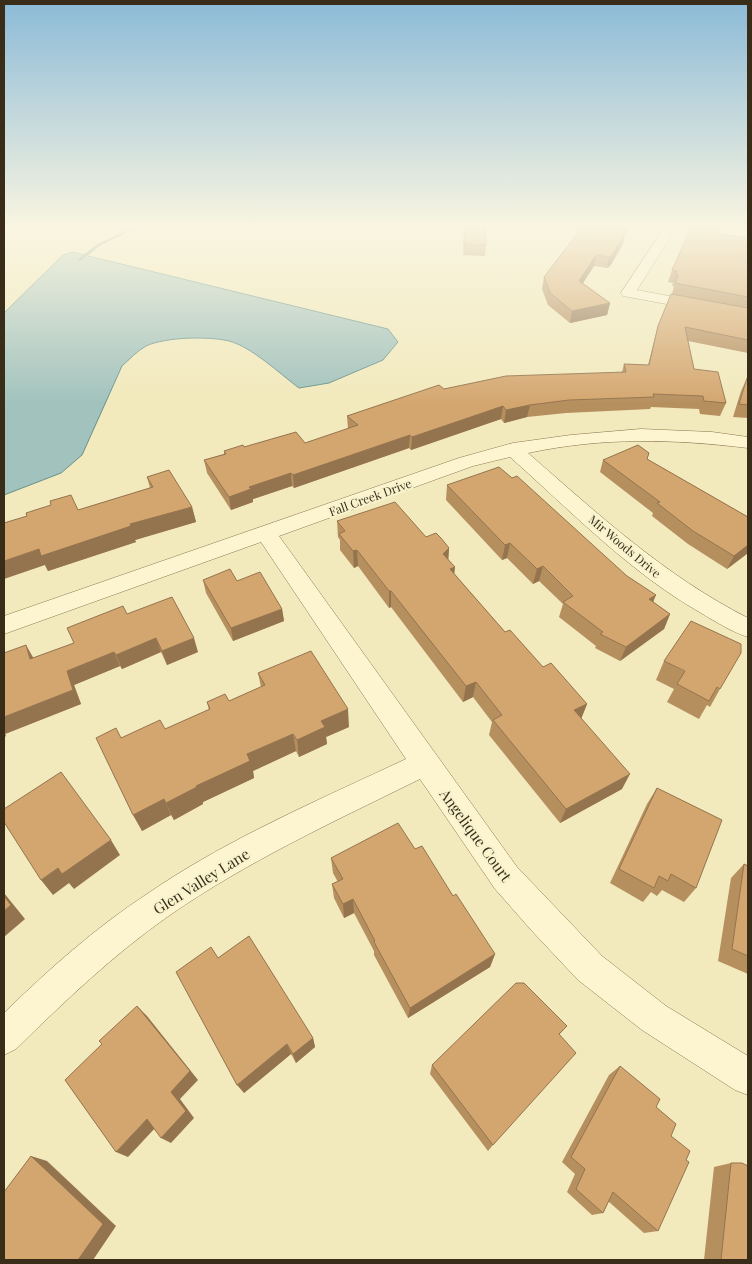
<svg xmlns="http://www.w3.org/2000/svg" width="752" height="1264" viewBox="0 0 752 1264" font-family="'Playfair Display',serif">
  <rect width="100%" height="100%" fill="#f2e9bc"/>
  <!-- water -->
  <path fill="#a1c2bd" stroke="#67918c" d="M72,252L388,329L398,342L383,360L329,383L299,388C280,374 252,347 229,341C209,336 165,337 146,346C137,351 130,359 122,366L82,455L61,473L4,495V313L63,255Z"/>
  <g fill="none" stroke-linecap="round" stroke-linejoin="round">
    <!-- stream -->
    <path fill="#67918c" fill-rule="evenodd" d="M132,228H136L101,245L80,261L77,260L99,243Z"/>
    <defs>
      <g id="minor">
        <path d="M664,228H676L637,290L748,311V319L623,296L621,293Z"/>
        <path d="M690,228H717L748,232V240L696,232Z"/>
        <path d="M641,429L712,432L748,437V448C672,439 604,437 528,453C598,514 665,576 748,618V637C732,632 716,622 701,613C629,572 571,511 510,457L473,466L279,536L517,867L602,956L666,1006L748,1056V1095L735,1090L642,1030L578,980L532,931L495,889L420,779C335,821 248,861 170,915C114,954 65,1001 16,1049L4,1055V1013C48,970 95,928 147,894C227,839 319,800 406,759L261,542L4,634V616L459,458L513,443L571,435Z"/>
      </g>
    </defs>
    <!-- minor casing -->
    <use href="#minor" stroke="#8b7954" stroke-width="1"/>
    <!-- minor -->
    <use href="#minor" fill="#fcf5d0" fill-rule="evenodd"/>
  </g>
  <!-- wall -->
  <g fill="#b68f5f">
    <path d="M464,228L486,245L485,256L463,255Z"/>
    <path d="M574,228H627L624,233L623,244L610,266L607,268L594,266L583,283L610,303L607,315L570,323L548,305L542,289L544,277L578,232L574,231Z"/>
    <path d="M718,233L748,238V353L688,341L694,369L726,403L720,416L700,414L699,409L651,407L650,409L566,413L527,417L504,423L501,419L411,450L409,448L294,488L292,486L253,499V502L231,510L207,473L204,460L224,454V451L244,447L305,443L348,429L347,416L444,389L622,372L624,364L648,365L658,326L672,294L674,286H672L673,283L668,282L672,270Z"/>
    <path d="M747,378H748V420V418L733,417L741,391Z"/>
    <path d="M649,453L647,459L748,517V553L727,569L688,544L652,516L653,513L600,472L603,460Z"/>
    <path d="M147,477L192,507L196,522L135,540L136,542L48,571L45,565L78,510L150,488Z"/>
    <path d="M447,485L653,602L670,614L664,629L620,661L595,648L596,646L559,617L563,604L539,581L533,584L507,558L502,560L446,500Z"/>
    <path d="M337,521L426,537L449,548L448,560L455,567L454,574L505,632L543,667L587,704L581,719L622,789L560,823L489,735L492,722L473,697L463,702L391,607L389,608L358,566L354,568L340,550V540L338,537Z"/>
    <path d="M203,580L237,581L282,609L284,621L233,641L206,593Z"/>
    <path d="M127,614L198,652L167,665L161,652L122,669L120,666L74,685L81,704L5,734L6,736L4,737L34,658L74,643Z"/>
    <path d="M664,661L720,689L710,707L707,705L699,719L667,702L674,689L656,680Z"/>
    <path d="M258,673L349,727L326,737L327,744L299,757L296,751L253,771L254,778L203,802V804L174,820L171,815L142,831L121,738L165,729L209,710L207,702L229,701L261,687Z"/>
    <path d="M657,788L696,888L684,902L662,890L657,896L651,892L643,902L610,883L647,804Z"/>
    <path d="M415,849L453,896L495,954L490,967L408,1018L374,955V951L354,913L344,918L334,898L332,884L338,882L333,873L331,858Z"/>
    <path d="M744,864L748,866V974L718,961L731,878Z"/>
    <path d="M218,958L313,1038L315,1047L296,1063L291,1054L244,1093Z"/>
    <path d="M567,1026L559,1035L493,1145L488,1151L430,1074L432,1065Z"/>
    <path d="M620,1066L656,1107L671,1136L658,1231L644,1233L608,1201L603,1213L592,1215L567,1192L575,1174L562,1162L609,1075Z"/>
    <path d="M731,1163L748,1260H704L714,1167Z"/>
  </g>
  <!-- shaded-wall -->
  <g fill="#94744e">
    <path d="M624,228H627L619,243L622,232Z"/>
    <path d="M625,233L623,244L610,266L607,268L609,257Z"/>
    <path d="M596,255L594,266L577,292L579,281Z"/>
    <path d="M610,303L607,315L570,323L572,311Z"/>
    <path d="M530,405L527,417L504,423L506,410Z"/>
    <path d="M503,406L501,419L411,450L412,437Z"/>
    <path d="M410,435L409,448L294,488L293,475Z"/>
    <path d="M291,473L292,486L253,499V502L231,510L229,497L249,487Z"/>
    <path d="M192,507L196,522L135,540L136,542L48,571L45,565L4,579V561L39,549Z"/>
    <path d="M510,543L507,558L502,560L505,545Z"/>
    <path d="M748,545V553L727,569L734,556Z"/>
    <path d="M449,548L448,565L443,554Z"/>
    <path d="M357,550L358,566L354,568L353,551Z"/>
    <path d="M543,566L539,581L533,584L537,569Z"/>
    <path d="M455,567L453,584L450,569Z"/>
    <path d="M389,591H391V607L389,608Z"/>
    <path d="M656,595L650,610L649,599Z"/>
    <path d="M282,609L284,621L233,641L231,628Z"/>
    <path d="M670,614L664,629L620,661L626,647Z"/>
    <path d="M156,638L161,652L122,669L116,655Z"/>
    <path d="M194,638L198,652L167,665L162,651Z"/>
    <path d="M26,645L34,659H30Z"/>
    <path d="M114,652L120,666L74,685L81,704L5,734L6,736L4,737V717L67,671Z"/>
    <path d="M476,682L473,697L463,702L466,686Z"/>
    <path d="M587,704L581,719L574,710Z"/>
    <path d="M348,709L349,727L326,737L327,744L299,757L297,740L321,721Z"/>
    <path d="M293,734L296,751L253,771L254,778L203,802V804L174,820L166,803L247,754Z"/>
    <path d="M630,774L622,789L560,823L566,809Z"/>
    <path d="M164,799L171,815L142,831L133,815Z"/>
    <path d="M111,840L120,855L74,889L69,883L53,895L41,880L58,868Z"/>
    <path d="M4,893L25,919L4,937Z"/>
    <path d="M353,899L354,913L344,918L343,904Z"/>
    <path d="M495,954L490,967L408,1018L410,1008Z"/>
    <path d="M137,1006L147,1016L198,1080L180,1099L194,1118L171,1143L161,1138L171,1092Z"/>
    <path d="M313,1038L315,1047L296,1063L293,1054Z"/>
    <path d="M287,1044L291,1054L244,1093L237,1085Z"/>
    <path d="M147,1119L157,1126L128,1157L116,1152Z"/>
    <path d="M31,1156L47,1161L116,1226L93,1260H78Z"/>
  </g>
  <!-- building -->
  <g fill="#d4a66f" stroke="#94744e">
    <path d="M465,228H485L486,245L464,244Z"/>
    <path d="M582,228H624L622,232L625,233L613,254L609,257L596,255L579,281L610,303L572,311L550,293L544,277Z"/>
    <path d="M691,228H720L717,233L748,238V297L675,283L678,275H676L677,271L672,270Z"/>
    <path d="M671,294L748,308V340L685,327L694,369L718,372L726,403L704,401L703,396L653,394L654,397L569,400L530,405L506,410L503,406L412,437L410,435L293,475L291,473L249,487L251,489L229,497L204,460L226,454L224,451L243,445L244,447L296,432L305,443L358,425L347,416L439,385L444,389L506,376L626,372L624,364L649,365L658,326Z"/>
    <path d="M747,378H748V405L739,404Z"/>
    <path d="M638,445L649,453L647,459L748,517V545L734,556L693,531L657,503L660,502L603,460Z"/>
    <path d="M499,467L512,478L517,476L627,576L656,595L649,599L670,614L626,647L600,634L603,632L563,602L573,596L543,566L537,569L510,543L505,545L447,485Z"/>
    <path d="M169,470L192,507L130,524L131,526L41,556L39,549L4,561V523L27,516L26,513L51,505L50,501L71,495L78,510L153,487L147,477Z"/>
    <path d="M395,502L426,537L436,533L441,538L449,548L443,554L455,567L450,569L505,632L510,630L543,667L551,663L587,704L574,710L630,774L566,809L493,720L502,715L476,682L466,686L391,591H389L357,550L353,551L339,534L345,531L337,521Z"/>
    <path d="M230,569L237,581L260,572L282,609L231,628L203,580Z"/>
    <path d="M172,597L194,638L162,651L156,638L116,655L114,652L67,671L73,690L4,717V653L26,645L30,659L74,643L67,628L123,606L127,614Z"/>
    <path d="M691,621L741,644V653L720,689L717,687L709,701L677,684L685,671L664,661Z"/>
    <path d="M311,651L348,709L321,721L325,727L297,740L293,734L247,754L250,761L196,786L197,787L166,803L164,799L133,815L96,738L116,728L121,738L160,720L165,729L210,709L207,702L225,694L229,701L265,685L258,673Z"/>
    <path d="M61,772L111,840L62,874L58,868L41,880L4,822V809Z"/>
    <path d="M657,788L722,820L696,888L671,874L668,881L659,876L654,888L619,869Z"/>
    <path d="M398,823L415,849L422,846L453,896L456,894L495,954L410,1008L374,942L375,941L353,899L343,904L332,884L343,879L331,858Z"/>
    <path d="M744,864L748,866V956L732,949Z"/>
    <path d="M4,896L11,905L4,911Z"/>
    <path d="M249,936L313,1038L293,1054L287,1044L237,1085L176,972L211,947L218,958Z"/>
    <path d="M516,983H524L567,1026L559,1034L576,1053L493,1145L432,1065Z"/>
    <path d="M137,1006L190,1071L171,1092L186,1111L161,1138L147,1119L116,1152L65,1080L102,1044L99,1041Z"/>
    <path d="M620,1066L660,1099L656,1107L676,1124L671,1136L690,1151L686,1160L689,1162L658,1231L613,1192L603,1213L576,1189L585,1169L571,1157Z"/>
    <path d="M31,1156L103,1224L78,1260H4V1192Z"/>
    <path d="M731,1163H742L748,1166V1260H721Z"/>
  </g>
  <!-- sky -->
  <linearGradient id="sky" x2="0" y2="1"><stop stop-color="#8bbad7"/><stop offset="0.56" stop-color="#f9f5e1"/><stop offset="1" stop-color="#f9f5e1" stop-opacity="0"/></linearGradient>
  <rect width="752" height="404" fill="url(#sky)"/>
  <g text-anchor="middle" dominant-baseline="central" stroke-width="4.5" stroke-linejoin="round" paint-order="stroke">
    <!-- street labels -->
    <g font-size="12" fill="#392d1a" stroke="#f8f2cd">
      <text transform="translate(370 497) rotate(-20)">Fall Creek Drive</text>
      <text transform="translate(625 546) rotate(40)">Mir Woods Drive</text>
    </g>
    <!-- near-street labels -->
    <g font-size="15" fill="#392d1a" stroke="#f8f2cd">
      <text transform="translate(476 835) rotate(54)">Angelique Court</text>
      <text transform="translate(201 881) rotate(-32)">Glen Valley Lane</text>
    </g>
  </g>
  <!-- border -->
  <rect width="752" height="1264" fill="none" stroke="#392d1a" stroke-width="10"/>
</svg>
